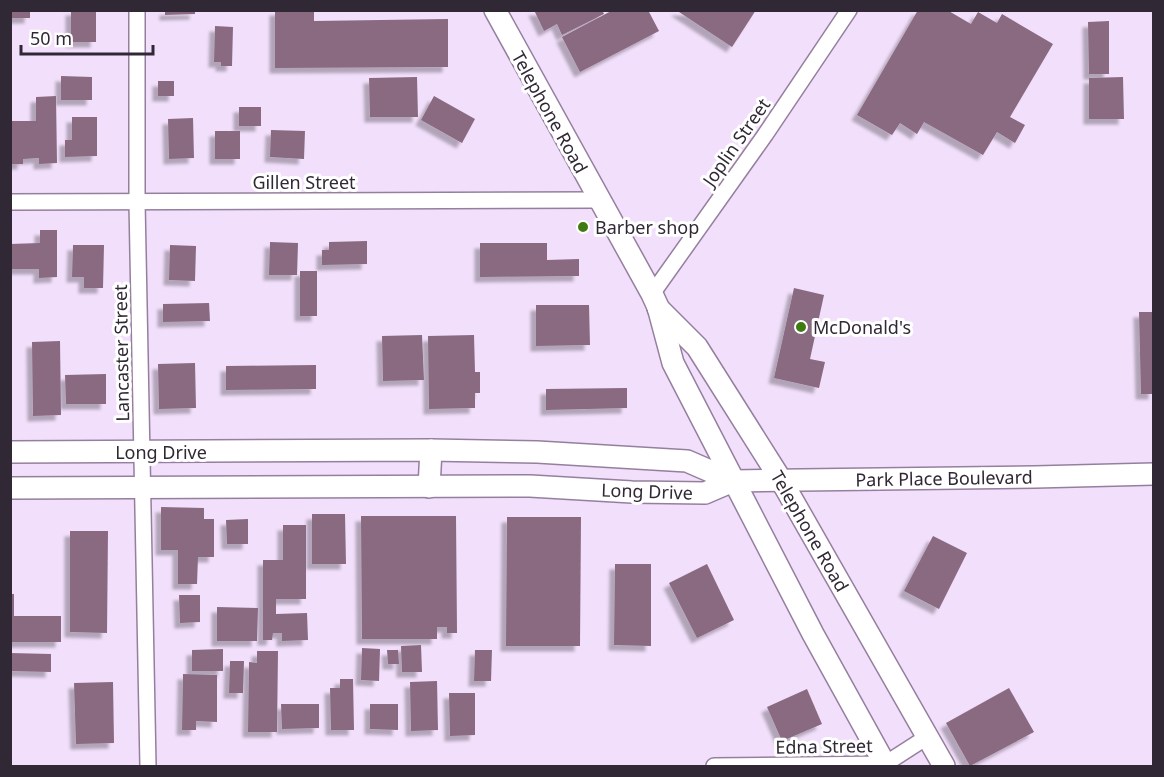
<svg xmlns="http://www.w3.org/2000/svg" width="1164" height="777" viewBox="0 0 1164 777" font-family="'Noto Sans',sans-serif">
  <defs>
    <filter id="shadow"><feDropShadow dx="-5.5" dy="5.5" stdDeviation="1.5" flood-color="#0004"/></filter>
  </defs>
  <rect width="100%" height="100%" fill="#f2dffb"/>
  <!-- building -->
  <g fill="#896a81" filter="url(#shadow)">
    <rect x="10" y="10" width="20" height="8"/>
    <rect x="71" y="10" width="25" height="32"/>
    <path d="M165,10H195V14L165,15Z"/>
    <path d="M275,10H314V21L448,19V67L275,68Z"/>
    <path d="M534,10H602L604,14L562,35L557,24L544,31Z"/>
    <path d="M613,10H648L659,31L580,72L562,37Z"/>
    <path d="M676,10H756L732,47Z"/>
    <path d="M918,10H947L971,24L978,12L997,23L1002,14L1053,44L1010,117L1025,125L1015,143L997,132L983,155L924,122L917,134L900,123L892,135L857,115Z"/>
    <path d="M1109,21V74H1089L1088,22Z"/>
    <path d="M215,26L233,27L232,66H221V62H214Z"/>
    <path d="M61,76L92,77V100H61Z"/>
    <path d="M417,77L418,117H370L369,78Z"/>
    <path d="M1123,77L1124,119H1089V78Z"/>
    <rect x="158" y="81" width="16" height="15"/>
    <path d="M56,96L57,163L39,164V158L23,159V164H10V121H36V97Z"/>
    <path d="M434,96L475,119L462,143L421,120Z"/>
    <rect x="239" y="107" width="22" height="19"/>
    <path d="M72,117H97V156L65,157V140H72Z"/>
    <path d="M193,118L194,158L169,159L168,119Z"/>
    <path d="M271,130L305,131L304,159L270,157Z"/>
    <rect x="215" y="131" width="25" height="28"/>
    <path d="M40,230H57V277L39,278V269H10V244L40,243Z"/>
    <path d="M367,241V264L322,265V250H329V242Z"/>
    <path d="M270,242L298,243L297,275H269Z"/>
    <path d="M480,243H547V260L579,259V276L480,277Z"/>
    <path d="M73,245H104L103,288H84V277H72Z"/>
    <path d="M170,245L196,246L195,281L169,280Z"/>
    <rect x="300" y="271" width="17" height="45"/>
    <path d="M794,288L824,295L810,359L825,362L819,388L774,378Z"/>
    <path d="M209,303L210,321L163,322V304Z"/>
    <path d="M536,305H589L590,345L536,346Z"/>
    <path d="M1139,312H1154V394H1141Z"/>
    <path d="M422,335L424,380L383,381L382,336Z"/>
    <path d="M474,335L475,372H480V393H475V408L429,409L428,336Z"/>
    <path d="M60,341L61,415L33,416L32,342Z"/>
    <path d="M195,363L196,408L159,409L158,364Z"/>
    <path d="M316,365V389L226,390V366Z"/>
    <path d="M106,374V404H66L65,375Z"/>
    <path d="M627,388V408L546,410V389Z"/>
    <path d="M161,507L204,508V519H214V557H198L197,584H178V550H161Z"/>
    <path d="M312,514H345L346,564H312Z"/>
    <path d="M361,516H456L457,633H447V627H437V639H362Z"/>
    <path d="M507,517H581L580,646H506Z"/>
    <path d="M248,519V544H227L226,520Z"/>
    <path d="M283,525H306V599H276V614L307,613L308,640L282,641V633H273L272,640H263V560H283Z"/>
    <path d="M70,531H108L107,633L70,632Z"/>
    <path d="M933,536L967,553L939,609L904,591Z"/>
    <path d="M615,564H651V646L614,645Z"/>
    <path d="M707,564L734,620L697,638L669,583Z"/>
    <path d="M10,594H14V616H61V642H10Z"/>
    <path d="M179,595H200V622L180,623Z"/>
    <path d="M217,607L258,608L257,641H217Z"/>
    <path d="M421,645L422,672H402L401,646Z"/>
    <path d="M362,648L380,649L379,681L361,680Z"/>
    <path d="M223,649V671H192V650Z"/>
    <path d="M387,650H398L399,664H388Z"/>
    <path d="M475,650H492L491,681H474Z"/>
    <path d="M257,651H278L277,732H248L249,662L257,663Z"/>
    <path d="M10,653L51,654V672L10,671Z"/>
    <path d="M230,661H244L243,693H229Z"/>
    <path d="M183,674L217,675V722L196,721V730H182Z"/>
    <path d="M340,679H353L354,730H331L330,688H340Z"/>
    <path d="M437,681L438,730L411,731L410,682Z"/>
    <path d="M113,682L114,743L76,744L74,683Z"/>
    <path d="M1009,688L1034,732L970,766L946,723Z"/>
    <path d="M807,689L822,724L782,741L767,707Z"/>
    <path d="M449,693H475V735L450,736Z"/>
    <path d="M281,704H319V728L282,729Z"/>
    <path d="M370,704H398V730L370,729Z"/>
  </g>
  <g fill="none" stroke-linecap="round" stroke-linejoin="round">
    <defs>
      <g id="street">
        <path d="M137,10V202L148,766"/>
        <path d="M10,202L598,200"/>
        <path d="M652,294L765,135L849,10"/>
        <path d="M714,766L885,764L927,737"/>
      </g>
      <g id="secondary">
        <path d="M495,10L652,294L658,307L673,363L813,634L886,766"/>
        <path d="M658,308L697,347L781,480L944,766"/>
        <path d="M10,452L431,450L537,452L687,461L733,481"/>
        <path d="M429,487L431,450"/>
        <path d="M10,488L530,486L632,492L705,493L733,481L1035,477L1154,474"/>
      </g>
    </defs>
    <!-- street casing -->
    <use href="#street" stroke="#957f9e" stroke-width="18"/>
    <!-- secondary casing -->
    <use href="#secondary" stroke="#957f9e" stroke-width="24"/>
    <!-- street -->
    <use href="#street" stroke="#fff" stroke-width="15"/>
    <!-- secondary -->
    <use href="#secondary" stroke="#fff" stroke-width="21"/>
  </g>
  <!-- markers -->
  <g fill="#3f7a12" stroke="#fff" stroke-width="2">
    <circle cx="583" cy="227" r="6"/>
    <circle cx="801" cy="327" r="6"/>
  </g>
  <g text-anchor="middle" dominant-baseline="central" stroke-width="6" stroke-linejoin="round" paint-order="stroke">
    <!-- street labels -->
    <g font-size="18" fill="#312835" stroke="#fff">
      <text transform="translate(550 112) rotate(61)">Telephone Road</text>
      <text transform="translate(736 142) rotate(-55)">Joplin Street</text>
      <text x="304" y="182">Gillen Street</text>
      <text transform="translate(121 353) rotate(-91)">Lancaster Street</text>
      <text x="161" y="452">Long Drive</text>
      <text transform="translate(944 478) rotate(-1)">Park Place Boulevard</text>
      <text transform="translate(647 491) rotate(2)">Long Drive</text>
      <text transform="translate(810 531) rotate(60)">Telephone Road</text>
      <text transform="translate(824 746) rotate(-1)">Edna Street</text>
    </g>
    <!-- poi labels -->
    <g font-size="18" fill="#312835" stroke="#fff" text-anchor="start">
      <text x="595" y="227">Barber shop</text>
      <text x="813" y="327">McDonald's</text>
    </g>
  </g>
  <!-- border -->
  <rect width="1164" height="777" fill="none" stroke="#312835" stroke-width="24"/>
  <!-- scale -->
  <path d="M21 45v9h132v-9" fill="none" stroke="#312835" stroke-width="3"/>
  <text x="30" y="45" font-size="18" fill="#312835" stroke="#ffffff" stroke-width="4.5" paint-order="stroke">50 m</text>
</svg>
